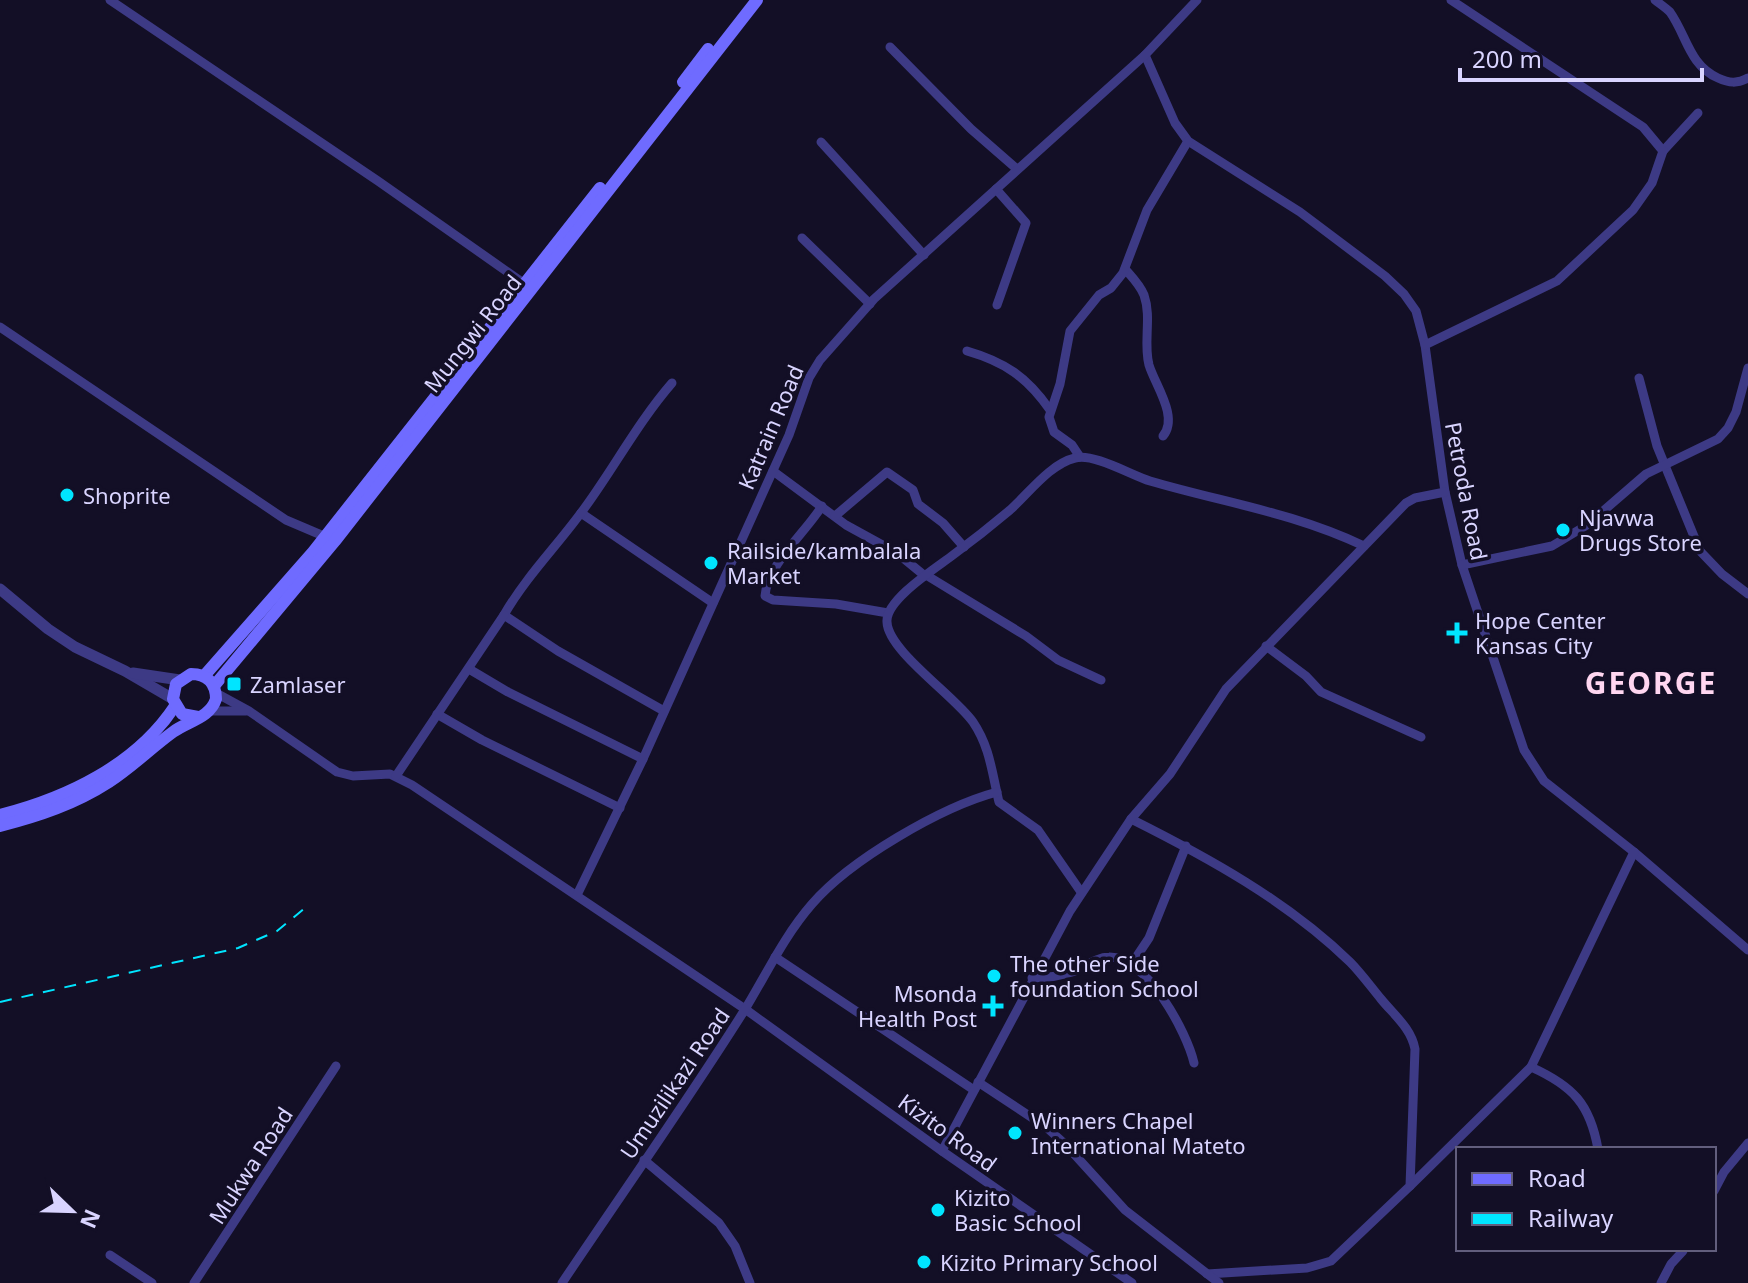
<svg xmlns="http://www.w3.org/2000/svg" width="1748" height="1283" viewBox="0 0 1748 1283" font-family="'Noto Sans',sans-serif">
  <rect width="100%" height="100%" fill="#130f26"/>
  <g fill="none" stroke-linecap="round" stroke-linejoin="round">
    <!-- minor -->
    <g stroke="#3d3a85" stroke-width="9">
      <path d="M110,0L378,181L529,287"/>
      <path d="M1655,0C1660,4 1666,8 1670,12C1687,36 1689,65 1718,78C1729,83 1737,84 1748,78"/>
      <path d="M890,47L971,129L1017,169"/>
      <path d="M1145,55L1175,123L1188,141L1300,212L1385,276L1404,294L1416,311L1425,345L1445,492L1462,565L1524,750L1544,781L1634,852L1748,950"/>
      <path d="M821,142L924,255"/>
      <path d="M1663,151L1698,113"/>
      <path d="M996,189L1026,223L997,305"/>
      <path d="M802,238L870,304"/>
      <path d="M1125,269C1132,277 1140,285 1144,295C1152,318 1143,342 1149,365C1155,385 1179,417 1163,436"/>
      <path d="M0,327L286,520L326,537"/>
      <path d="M1425,345L1557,281L1633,210L1652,183L1663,151L1643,127L1451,0"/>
      <path d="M967,351C1005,362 1027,377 1050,410"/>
      <path d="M1639,378L1657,446L1700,551L1722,574L1748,594"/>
      <path d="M1080,457L1072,445L1054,432L1049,417L1060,384L1070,331L1099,295L1111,288L1123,273L1147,210L1188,141"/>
      <path d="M773,471L846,525L897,553L925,576"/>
      <path d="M822,506C806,532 767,565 765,596L773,600L836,604L888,613"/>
      <path d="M581,513L713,603"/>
      <path d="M835,516L887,472L913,490L918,504L943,523L964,547"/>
      <path d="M1462,565L1552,546L1587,525L1646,474L1718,439L1728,428L1736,412L1748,368"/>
      <path d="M926,575L1026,636L1058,660L1101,680"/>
      <path d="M1266,646L1306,676L1321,692L1421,737"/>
      <path d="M469,669L508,692L643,759"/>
      <path d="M216,693L249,711L337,772L353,776L390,774L412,785L745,1009L942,1151L1132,1283"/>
      <path d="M210,711H246"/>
      <path d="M664,711L558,651L504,615C527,575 560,543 586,506C615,466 639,421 672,383"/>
      <path d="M437,714L482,740L620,808"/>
      <path d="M396,776L504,615"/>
      <path d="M1131,819C1209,858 1287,901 1350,962C1361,973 1371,987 1381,999C1394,1015 1411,1028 1415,1049L1410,1186L1331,1261L1307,1268L1207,1274"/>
      <path d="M1081,892L1038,830L999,802C992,773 990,747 973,722C955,696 888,651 887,622C885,600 936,568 953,555C972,541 991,526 1010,510C1029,493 1050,464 1075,458C1094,453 1131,475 1150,481C1225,503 1292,512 1364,546"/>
      <path d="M577,895L643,759L789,435L809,378L820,360L874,299L1145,55L1197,0"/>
      <path d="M775,957L974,1090"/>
      <path d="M1131,965L1149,938L1186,846"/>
      <path d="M1032,978C1047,978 1061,976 1075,971C1086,966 1097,957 1109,957C1146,956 1187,1032 1194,1063"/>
      <path d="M978,1082L1046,1127L1065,1144L1125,1210L1219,1283"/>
      <path d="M1598,1149C1590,1104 1573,1086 1531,1067L1634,852"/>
      <path d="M942,1151L1070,911L1131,819L1170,774L1226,689L1406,503L1415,498L1445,492"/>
      <path d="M644,1160L719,1223L735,1246L750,1283"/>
      <path d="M1410,1186L1531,1067"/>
      <path d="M1714,1191L1724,1172L1748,1143"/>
      <path d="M110,1255L152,1283"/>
      <path d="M194,1283L336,1066"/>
      <path d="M562,1283C623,1192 686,1103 744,1011C766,975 784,936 812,904C850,860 941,807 997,792"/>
      <path d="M1661,1283L1671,1264L1683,1251"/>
    </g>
    <!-- tertiary -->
    <g stroke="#3d3a85" stroke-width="11">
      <path d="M0,589L48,629L75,647L125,671L173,699"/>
      <path d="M133,673L180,680"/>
    </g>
    <!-- secondary -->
    <g stroke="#6f6bff" stroke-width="12">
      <path d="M683,82L708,49"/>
      <path d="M204,676L313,552L600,188"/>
      <path d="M214,686L335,541L757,0"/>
      <path d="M0,815C67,798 136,765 175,706"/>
      <path d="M0,826C39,816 75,804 109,782C132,767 151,748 173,732C188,721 210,718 216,699C216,683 207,674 191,674L176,684L173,699L182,714L198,717"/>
    </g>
    <!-- rail -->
    <path stroke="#00e5ff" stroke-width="2" stroke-dasharray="12 10" stroke-linecap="butt" d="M0,1002L238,948L277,931L305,908"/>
  </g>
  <!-- markers -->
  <g fill="#00e5ff" stroke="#130f26" stroke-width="3">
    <circle cx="67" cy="495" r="8"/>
    <circle cx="1563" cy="530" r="8"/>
    <circle cx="711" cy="563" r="8"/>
    <path d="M1453 621h8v8h8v8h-8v8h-8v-8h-8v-8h8z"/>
    <rect x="226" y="676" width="16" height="16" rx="4"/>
    <circle cx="994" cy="976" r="8"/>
    <path d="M989 994h8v8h8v8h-8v8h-8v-8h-8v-8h8z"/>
    <circle cx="1015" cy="1133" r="8"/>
    <circle cx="938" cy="1210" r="8"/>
    <circle cx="924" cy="1262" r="8"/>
  </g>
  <g text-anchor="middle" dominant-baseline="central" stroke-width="7" stroke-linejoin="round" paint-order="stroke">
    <!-- street labels -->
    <g font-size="22" fill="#d9d4ff" stroke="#130f26">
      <text transform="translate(472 333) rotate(-52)">Mungwi Road</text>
      <text transform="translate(770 427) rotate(-67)">Katrain Road</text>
      <text transform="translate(1467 491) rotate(79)">Petroda Road</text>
      <text transform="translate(674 1083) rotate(-56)">Umuzilikazi Road</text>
      <text transform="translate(948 1132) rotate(36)">Kizito Road</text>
      <text transform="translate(250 1165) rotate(-57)">Mukwa Road</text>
    </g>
    <!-- poi labels -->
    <g font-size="22" fill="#d9d4ff" stroke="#130f26" text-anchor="start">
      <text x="83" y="495">Shoprite</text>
      <text x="1579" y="517">Njavwa<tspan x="1579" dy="25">Drugs Store</tspan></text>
      <text x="727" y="550">Railside/kambalala<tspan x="727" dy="25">Market</tspan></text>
      <text x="1475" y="620">Hope Center<tspan x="1475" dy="25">Kansas City</tspan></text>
      <text x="250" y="684">Zamlaser</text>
      <text x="1010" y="963">The other Side<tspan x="1010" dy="25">foundation School</tspan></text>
      <text x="977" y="993" text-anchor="end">Msonda<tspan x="977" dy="25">Health Post</tspan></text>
      <text x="1031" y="1120">Winners Chapel<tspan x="1031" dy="25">International Mateto</tspan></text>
      <text x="954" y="1197">Kizito<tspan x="954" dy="25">Basic School</tspan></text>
      <text x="940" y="1262">Kizito Primary School</text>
    </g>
    <!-- district labels -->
    <g font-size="30" font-weight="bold" letter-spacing="2" fill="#ffd6f0" stroke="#130f26">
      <text x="1651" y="682">GEORGE</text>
    </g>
  </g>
  <!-- legend -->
  <rect x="1456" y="1147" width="260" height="104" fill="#130f26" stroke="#625e7d" stroke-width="2"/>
  <rect x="1472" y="1173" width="40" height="12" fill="#6f6bff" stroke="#625e7d" stroke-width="2"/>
  <text x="1528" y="1187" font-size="24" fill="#d9d4ff">Road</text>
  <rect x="1472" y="1213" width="40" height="12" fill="#00e5ff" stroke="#625e7d" stroke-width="2"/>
  <text x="1528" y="1227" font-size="24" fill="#d9d4ff">Railway</text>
  <!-- north arrow -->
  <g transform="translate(72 1211) rotate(113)" stroke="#130f26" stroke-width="6" paint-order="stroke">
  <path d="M0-6L14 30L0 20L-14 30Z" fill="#d9d4ff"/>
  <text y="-12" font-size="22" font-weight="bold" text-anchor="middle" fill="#d9d4ff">N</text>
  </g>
  <!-- scale -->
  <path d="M1460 68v12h242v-12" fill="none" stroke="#d9d4ff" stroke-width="4"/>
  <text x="1472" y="68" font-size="24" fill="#d9d4ff" stroke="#130f26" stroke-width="6" paint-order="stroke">200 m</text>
</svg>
